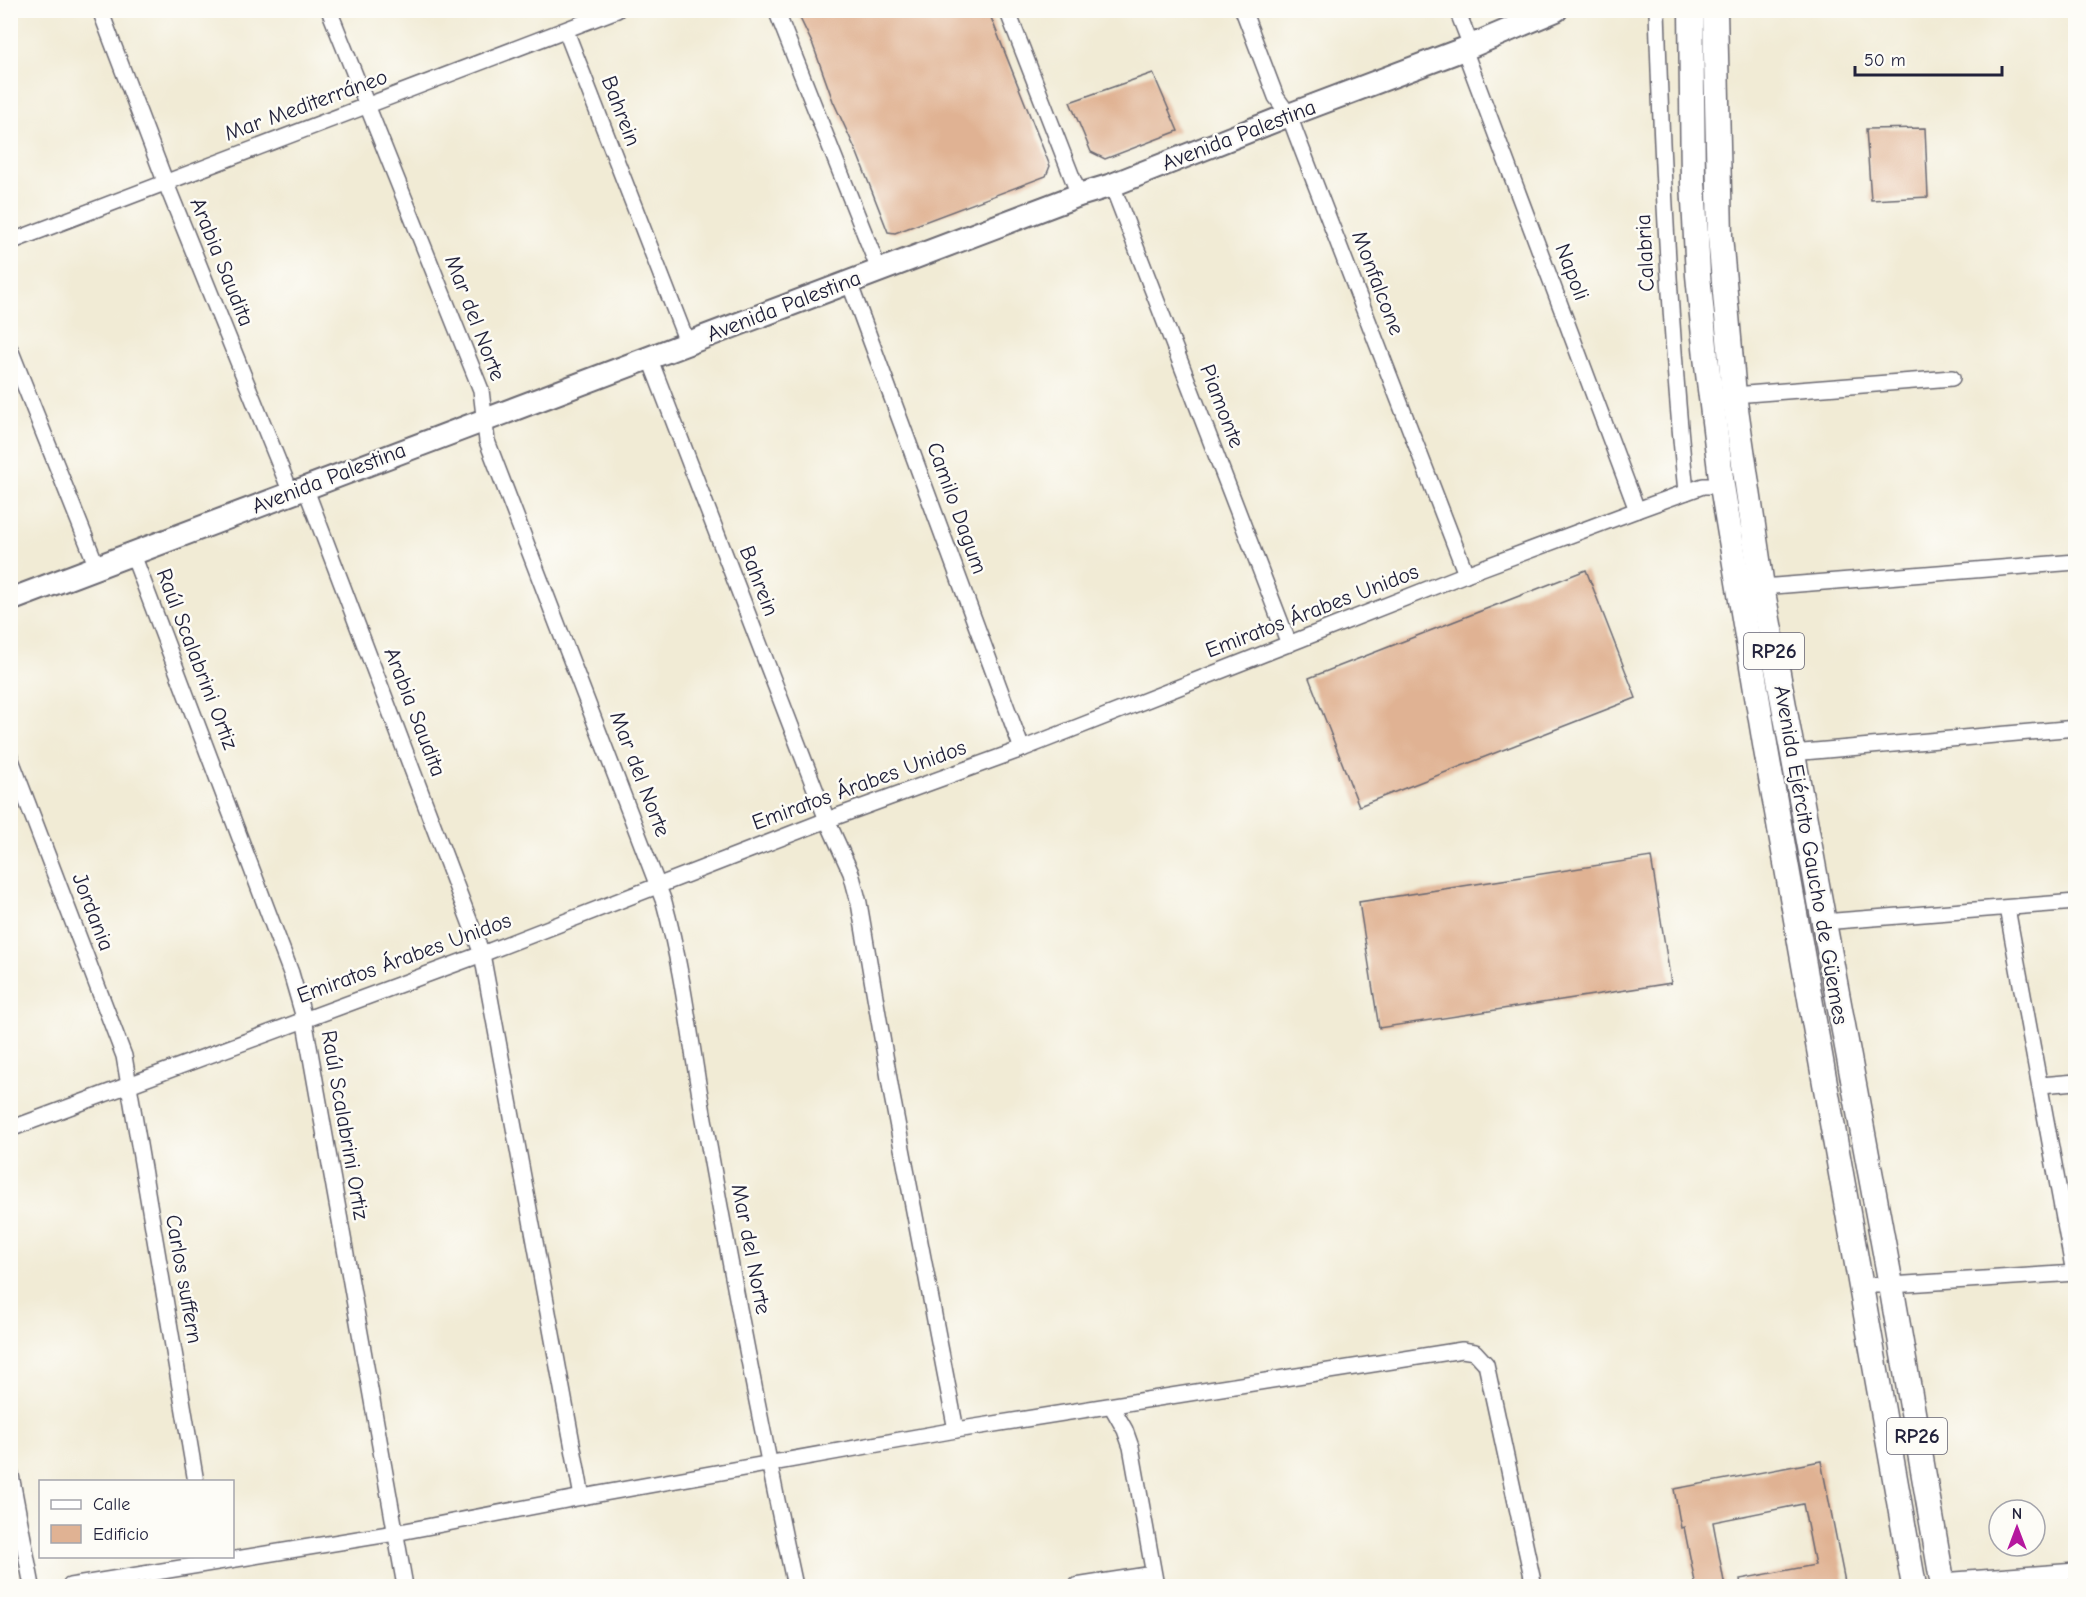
<svg xmlns="http://www.w3.org/2000/svg" width="2086" height="1597" viewBox="0 0 2086 1597" font-family="'Comic Neue',sans-serif">
  <rect width="100%" height="100%" fill="#fdfcf7"/>
  <filter id="ink" filterUnits="userSpaceOnUse"><feTurbulence type="fractalNoise" baseFrequency=".0167" numOctaves="2"/><feDisplacementMap in="SourceGraphic" scale="12" xChannelSelector="R" yChannelSelector="G"/><feConvolveMatrix kernelMatrix="1 2 1 2 8 2 1 2 1" color-interpolation-filters="sRGB"/></filter>
  <filter id="wash" filterUnits="userSpaceOnUse"><feTurbulence type="fractalNoise" baseFrequency=".008" numOctaves="4" result="noise"/><feDisplacementMap in="SourceGraphic" scale="24" xChannelSelector="R" yChannelSelector="G"/><feGaussianBlur stdDeviation="1.35" result="paint"/><feColorMatrix in="noise" values="0 0 0 0 0 0 0 0 0 0 0 0 0 0 0 0 0 1.4 0 .05"/><feComposite in="paint" operator="in"/></filter>
  <g filter="url(#wash)">
    <rect width="100%" height="100%" fill="#f1ebd5"/>
    <g id="blocks">
      <!-- building -->
      <g fill="#e0b293">
        <path d="M796,10H988L1050,166L1046,176L895,233L888,232L857,153L833,101L813,45Z"/>
        <path d="M1153,73L1178,131L1105,159L1091,152L1070,102Z"/>
        <path d="M1925,128L1928,197L1871,200L1866,129Z"/>
        <path d="M1586,570L1636,698L1359,806L1309,678Z"/>
        <path d="M1651,857L1671,983L1379,1028L1359,902Z"/>
        <path d="M1821,1461L1846,1587H1741L1740,1579L1815,1565L1803,1504L1713,1522L1725,1587H1696L1684,1527L1681,1528L1674,1489Z"/>
      </g>
    </g>
  </g>
  <g filter="url(#ink)">
    <use href="#blocks" fill-opacity="0" stroke="#6a6871" stroke-width="1.5"/>
    <g fill="none" stroke-linecap="round" stroke-linejoin="round">
      <defs>
        <g id="street">
          <path d="M100,10L165,181L291,493"/>
          <path d="M329,10L481,390L487,441L664,902C685,978 692,1058 707,1135C734,1286 763,1437 795,1586"/>
          <path d="M776,10L879,270"/>
          <path d="M1007,10L1079,195"/>
          <path d="M1243,10L1276,97L1289,115L1296,134L1466,574"/>
          <path d="M1457,10L1471,46"/>
          <path d="M1657,10C1662,171 1670,332 1686,492"/>
          <path d="M566,31L687,342"/>
          <path d="M1464,49L1637,510"/>
          <path d="M1112,185L1289,644"/>
          <path d="M10,242L617,10"/>
          <path d="M849,282L1022,749"/>
          <path d="M10,349L97,567"/>
          <path d="M649,357L827,820L851,873L859,903L892,1096L956,1430"/>
          <path d="M1734,395L1952,378"/>
          <path d="M305,487L482,954L582,1497"/>
          <path d="M132,552L291,973L304,1018L405,1586"/>
          <path d="M1762,587L2076,562"/>
          <path d="M1792,753L2076,728"/>
          <path d="M10,757L124,1056L196,1482"/>
          <path d="M2007,908L2074,1273"/>
          <path d="M1823,922L2076,902"/>
          <path d="M2041,1085L2076,1082"/>
          <path d="M10,1129L482,954L827,820L1022,749L1466,574L1637,510L1703,486H1722"/>
          <path d="M1862,1285H1891L2076,1273"/>
          <path d="M1112,1407L1125,1430L1131,1447L1156,1586"/>
          <path d="M10,1470L32,1586"/>
          <path d="M1942,1581L2076,1571"/>
          <path d="M70,1586L395,1533L582,1497L956,1430L1462,1350L1475,1352L1486,1364L1534,1586"/>
          <path d="M1076,1586L1153,1574"/>
        </g>
        <path id="secondary" d="M10,600L1079,195L1112,185L1289,115L1464,49L1556,10"/>
        <g id="primary">
          <path d="M1691,10L1693,182L1698,275L1706,357L1722,486L1766,750L1914,1586"/>
          <path d="M1715,10L1720,236L1734,395L1762,587L1891,1285L1943,1586"/>
        </g>
      </defs>
      <!-- street casing -->
      <use href="#street" stroke="#6a6871" stroke-width="18"/>
      <!-- secondary casing -->
      <use href="#secondary" stroke="#6a6871" stroke-width="26"/>
      <!-- primary casing -->
      <use href="#primary" stroke="#6a6871" stroke-width="27"/>
      <!-- street -->
      <use href="#street" stroke="#fff" stroke-width="15"/>
      <!-- secondary -->
      <use href="#secondary" stroke="#fff" stroke-width="22"/>
      <!-- primary -->
      <use href="#primary" stroke="#fff" stroke-width="24"/>
    </g>
  </g>
  <g text-anchor="middle" dominant-baseline="central" stroke-width="5" stroke-linejoin="round" paint-order="stroke">
    <!-- shield labels -->
    <g fill="#fdfcf7" stroke="#646373" stroke-width="1.5">
      <rect x="1744" y="633" width="60" height="36" rx="4.5"/>
      <rect x="1887" y="1418" width="60" height="36" rx="4.5"/>
    </g>
    <g font-size="21" font-weight="bold" fill="#22223b">
      <text x="1774" y="651">RP26</text>
      <text x="1917" y="1436">RP26</text>
    </g>
    <!-- street labels -->
    <g font-size="22" fill="#22223b" stroke="#fdfcf7">
      <text transform="translate(306 105) rotate(-20)">Mar Mediterráneo</text>
      <text transform="translate(621 111) rotate(69)">Bahrein</text>
      <text transform="translate(1239 135) rotate(-21)">Avenida Palestina</text>
      <text transform="translate(1645 253) rotate(-93)">Calabria</text>
      <text transform="translate(222 262) rotate(68)">Arabia Saudita</text>
      <text transform="translate(1572 272) rotate(69)">Napoli</text>
      <text transform="translate(1378 283) rotate(69)">Monfalcone</text>
      <text transform="translate(784 306) rotate(-21)">Avenida Palestina</text>
      <text transform="translate(475 318) rotate(69)">Mar del Norte</text>
      <text transform="translate(1222 406) rotate(69)">Piamonte</text>
      <text transform="translate(329 478) rotate(-21)">Avenida Palestina</text>
      <text transform="translate(957 508) rotate(70)">Camilo Dagum</text>
      <text transform="translate(759 581) rotate(69)">Bahrein</text>
      <text transform="translate(1312 611) rotate(-21)">Emiratos Árabes Unidos</text>
      <text transform="translate(197 659) rotate(69)">Raúl Scalabrini Ortiz</text>
      <text transform="translate(415 712) rotate(69)">Arabia Saudita</text>
      <text transform="translate(640 774) rotate(69)">Mar del Norte</text>
      <text transform="translate(859 785) rotate(-20)">Emiratos Árabes Unidos</text>
      <text transform="translate(1811 855) rotate(80)">Avenida Ejército Gaucho de Güemes</text>
      <text transform="translate(93 912) rotate(69)">Jordania</text>
      <text transform="translate(404 958) rotate(-20)">Emiratos Árabes Unidos</text>
      <text transform="translate(345 1125) rotate(80)">Raúl Scalabrini Ortiz</text>
      <text transform="translate(751 1249) rotate(79)">Mar del Norte</text>
      <text transform="translate(184 1279) rotate(80)">Carlos suffern</text>
    </g>
  </g>
  <!-- margin -->
  <rect width="2086" height="1597" fill="none" stroke="#fdfcf7" stroke-width="36"/>
  <!-- legend -->
  <rect x="39" y="1480" width="195" height="78" fill="#fdfcf7" stroke="#a5a5ac" stroke-width="1.5"/>
  <rect x="51" y="1500" width="30" height="9" fill="#ffffff" stroke="#a5a5ac" stroke-width="1.5"/>
  <text x="93" y="1510" font-size="18" fill="#22223b">Calle</text>
  <rect x="51" y="1525" width="30" height="18" fill="#e0b293" stroke="#a5a5ac" stroke-width="1.5"/>
  <text x="93" y="1540" font-size="18" fill="#22223b">Edificio</text>
  <!-- north arrow -->
  <g transform="translate(2017 1528)"><circle r="28" fill="#fdfcf7" stroke="#a5a5ac" stroke-width="1.5"/>
  <path d="M0-4.5L10 22L0 15L-10 22Z" fill="#b5179e"/>
  <text y="-9" font-size="16" font-weight="bold" text-anchor="middle" fill="#22223b">N</text>
  </g>
  <!-- scale -->
  <path d="M1855 66v9h147v-9" fill="none" stroke="#22223b" stroke-width="3"/>
  <text x="1864" y="66" font-size="18" fill="#22223b" stroke="#fdfcf7" stroke-width="4.5" paint-order="stroke">50 m</text>
</svg>
